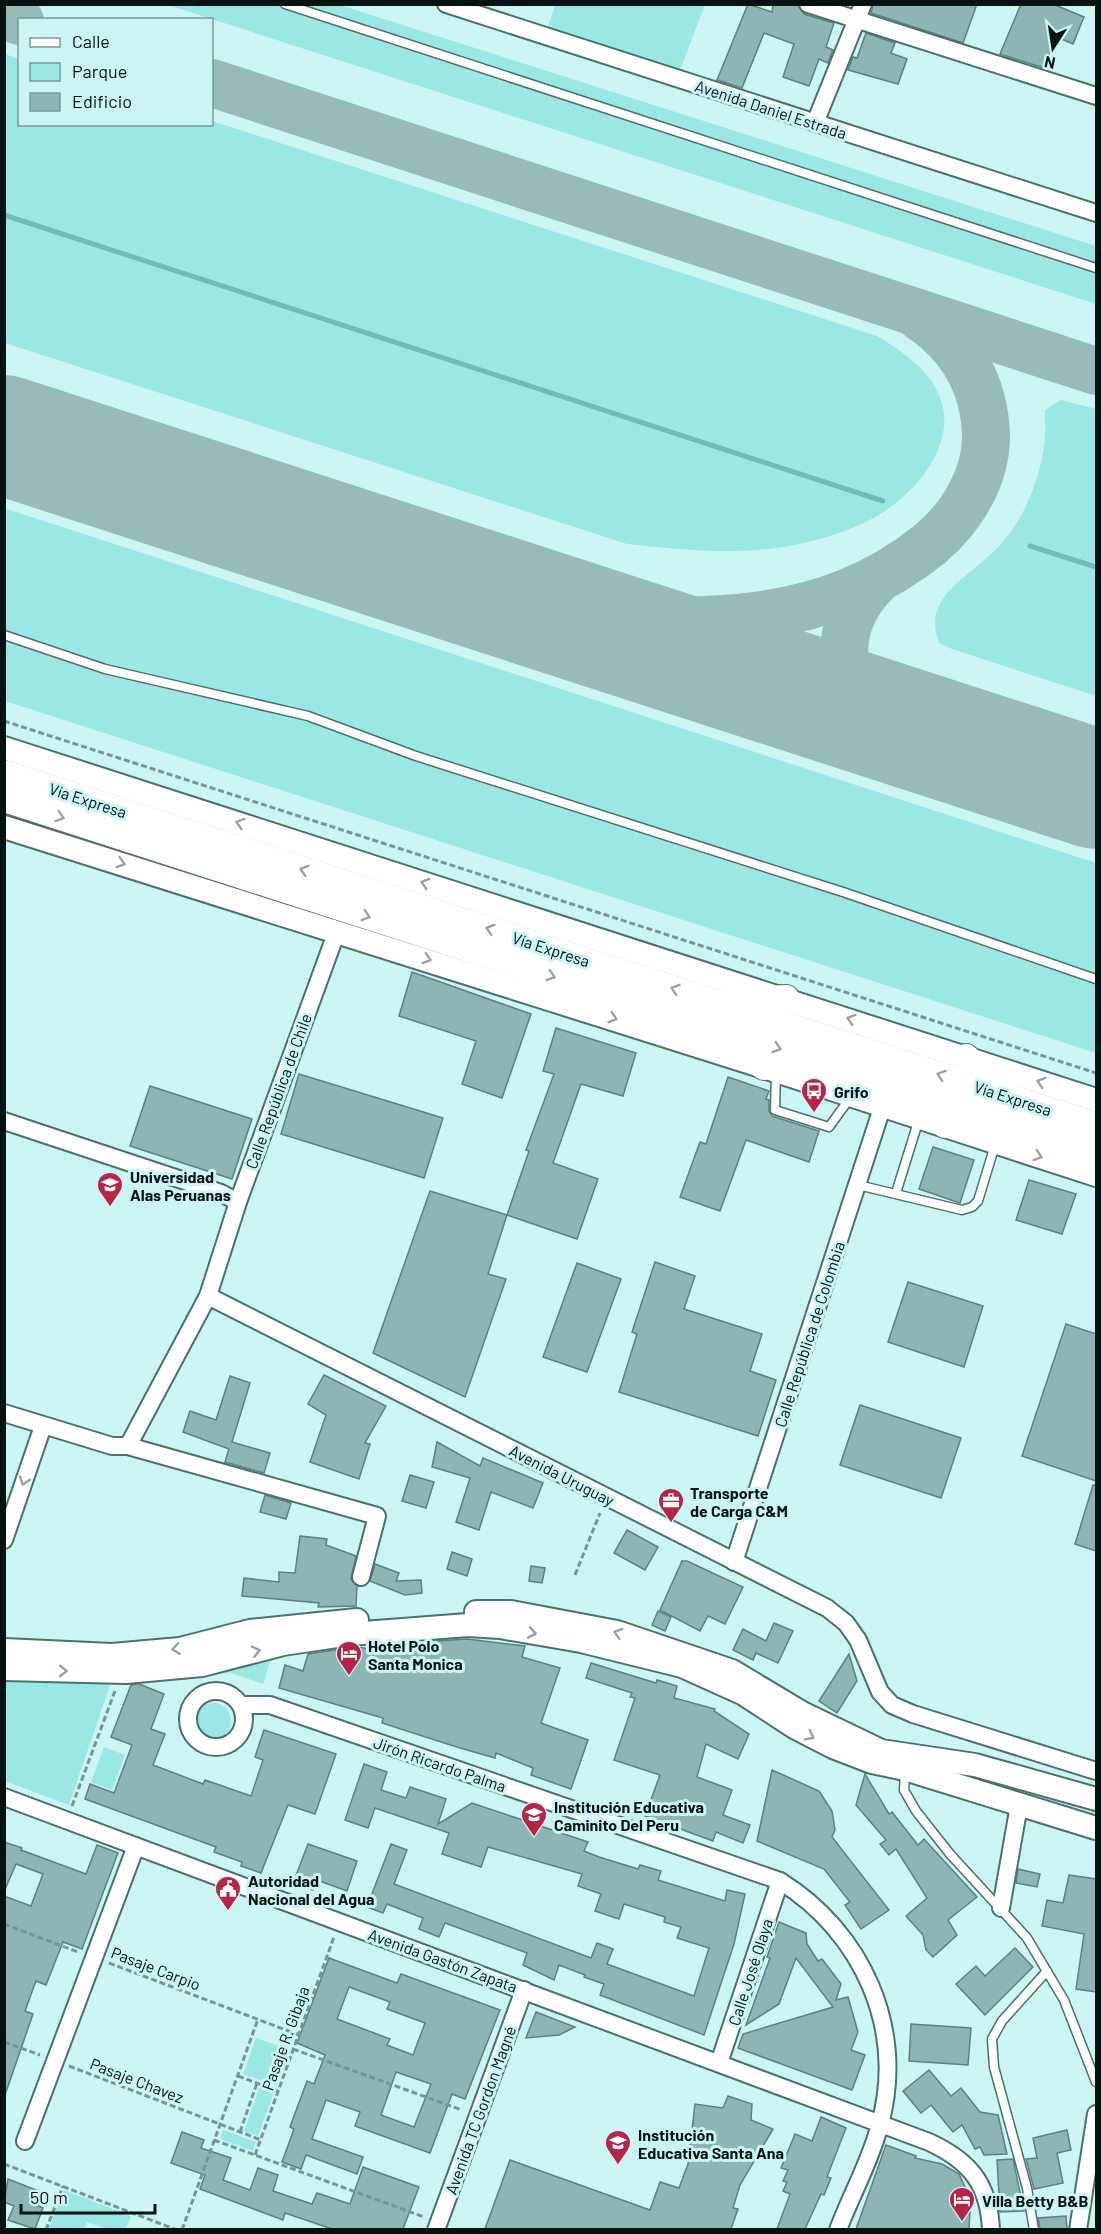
<svg xmlns="http://www.w3.org/2000/svg" width="1101" height="2234" viewBox="0 0 1101 2234" font-family="Barlow,sans-serif">
  <rect width="100%" height="100%" fill="#cbf5f3"/>
  <!-- green -->
  <g fill="#9be7e4">
    <path d="M168,5H340L1096,246V304Z"/>
    <path d="M555,5V4L705,5L680,70L548,27Z"/>
    <path d="M5,54L19,59L20,124H212V121L877,336C901,350 928,369 939,395C960,442 915,494 877,516C853,530 823,539 795,545C740,556 682,550 627,544L5,343Z"/>
    <path d="M1061,400L1096,409V696L952,649L939,643C924,603 956,584 982,562C1000,547 1015,529 1025,508C1035,487 1043,461 1045,438C1046,428 1044,420 1045,410Z"/>
    <path d="M4,508L1096,863V1053L5,701Z"/>
    <path d="M271,1659L263,1684L231,1673L212,1674Z"/>
    <path d="M4,1682H111L69,1805L5,1781Z"/>
    <circle cx="213" cy="1721" r="18"/>
    <path d="M104,1747L125,1755L112,1790L91,1782Z"/>
    <path d="M256,2038L290,2050L277,2086L243,2074Z"/>
    <path d="M259,2088L274,2093L258,2136L244,2131Z"/>
    <path d="M223,2130L256,2142L253,2151L220,2139Z"/>
    <path d="M64,2190L131,2216L126,2229H107L87,2222L84,2229L49,2228Z"/>
  </g>
  <g fill="none" stroke-linecap="round" stroke-linejoin="round">
    <!-- stream -->
    <g stroke="#6ebdbb" stroke-width="5">
      <path d="M4,215L883,501"/>
      <path d="M1030,546L1096,567"/>
    </g>
    <!-- taxiway -->
    <g stroke="#98bab8" stroke-width="48">
      <path d="M4,16L20,21"/>
      <path d="M212,83L1096,371"/>
      <path d="M875,582C844,613 830,663 864,699C877,712 895,721 911,729"/>
      <path d="M562,616C695,623 820,633 930,544C961,518 987,477 986,434C984,385 962,345 920,317"/>
    </g>
    <!-- runway -->
    <path stroke="#98bab8" stroke-width="120" d="M4,435L1096,789"/>
  </g>
  <!-- building -->
  <g fill="#8db5b4" stroke="#5b8180" stroke-width="1.5" fill-rule="evenodd">
    <path d="M748,4L772,12L773,4H798L804,14L834,23L826,47L833,50L828,63L819,59L809,86L783,77L794,44L764,33L742,88L717,80Z"/>
    <path d="M873,4H977L963,43L871,13Z"/>
    <path d="M1021,4H1053L1084,17L1073,44L1057,37L1044,68L1000,54Z"/>
    <path d="M866,33L895,43L891,53L907,59L898,84L848,70L853,57L857,58Z"/>
    <path d="M412,972L531,1014L502,1098L462,1084L476,1041L399,1016Z"/>
    <path d="M556,1028L636,1053L623,1096L581,1084L553,1163L598,1179L577,1239L507,1215L529,1151L526,1150L554,1074L543,1071Z"/>
    <path d="M299,1074L443,1118L424,1178L281,1134Z"/>
    <path d="M728,1077L769,1091L766,1099L769,1100V1111L772,1116L819,1131L809,1162L746,1140L720,1211L680,1197L700,1142L706,1144Z"/>
    <path d="M150,1086L252,1119L232,1179L130,1146Z"/>
    <path d="M933,1147L974,1160L960,1203L919,1189Z"/>
    <path d="M1029,1180L1076,1194L1062,1234L1016,1220Z"/>
    <path d="M430,1191L507,1215L488,1274L506,1279L465,1397L373,1353Z"/>
    <path d="M655,1262L695,1276L684,1309L762,1334L750,1371L776,1380L758,1436L619,1392L637,1334L632,1332Z"/>
    <path d="M577,1263L621,1279L587,1372L543,1357Z"/>
    <path d="M908,1282L983,1306L964,1367L888,1342Z"/>
    <path d="M1066,1324L1096,1334V1481L1022,1456Z"/>
    <path d="M324,1375L386,1406L365,1443L370,1444L359,1479L310,1462L326,1415L308,1404Z"/>
    <path d="M230,1376L250,1383L232,1442L270,1453L264,1473L225,1462L229,1449L183,1432L190,1411L216,1420Z"/>
    <path d="M860,1405L961,1438L941,1498L840,1465Z"/>
    <path d="M437,1442L480,1466L483,1458L543,1483L533,1508L491,1492L479,1530L456,1522L470,1478L432,1467Z"/>
    <path d="M410,1475L434,1482L426,1508L402,1501Z"/>
    <path d="M1093,1485H1096V1551L1075,1544Z"/>
    <path d="M265,1495L291,1503L286,1519L260,1512Z"/>
    <path d="M627,1530L658,1547L645,1570L614,1553Z"/>
    <path d="M300,1536L327,1539L326,1545L356,1556L351,1579L357,1586L356,1606L318,1607L319,1603L242,1596L244,1578L279,1582V1572L295,1573Z"/>
    <path d="M452,1552L472,1559L467,1576L447,1569Z"/>
    <path d="M682,1561H687L743,1587L725,1624L708,1616L700,1631L660,1610Z"/>
    <path d="M375,1564L399,1573L396,1581L421,1580L422,1593L405,1595L370,1581Z"/>
    <path d="M531,1566L545,1568L542,1583L529,1581Z"/>
    <path d="M658,1611L671,1617L665,1631L652,1625Z"/>
    <path d="M774,1623L793,1631L778,1663L756,1653L753,1660L733,1650L743,1629L766,1641Z"/>
    <path d="M467,1639L525,1646L522,1657L560,1668L541,1723L588,1740L571,1789L531,1775L533,1768L496,1753L495,1758L460,1748L382,1723L383,1718L279,1688L285,1665L303,1671L308,1654L341,1649L357,1653L358,1647L376,1650L377,1645Z"/>
    <path d="M849,1654L857,1681L837,1713L819,1701Z"/>
    <path d="M591,1663L656,1683L657,1680L677,1686L674,1698L715,1709L714,1711L749,1734L738,1759L706,1744L697,1777L732,1790L723,1815L750,1825L743,1843L716,1832L713,1841L645,1816L660,1775L614,1760L635,1698L630,1697L632,1693L586,1678Z"/>
    <path d="M139,1684L164,1694L151,1729L165,1734L153,1765L203,1784L205,1780L251,1796L263,1760L255,1757L264,1730L336,1754L315,1814L288,1805L261,1873L241,1866L242,1862L214,1852L216,1847L85,1799L90,1784L114,1793L132,1745L111,1737L131,1685Z"/>
    <path d="M364,1764L387,1772L381,1790L406,1798L410,1787L446,1799L438,1824L472,1803L588,1842L584,1851L599,1857L638,1869L640,1865L661,1871L658,1880L725,1901L727,1890L745,1894L734,1944L704,2035L600,1995L604,1984L584,1977L585,1975L559,1965L554,1980L523,1965L527,1953L445,1923L439,1937L419,1929L423,1918L387,1904L383,1913L367,1907L391,1844L407,1850L394,1884L591,1958L597,1943L613,1949L607,1964L694,1996L709,1948L677,1938L681,1927L664,1922L665,1917L624,1904L619,1919L595,1911L601,1894L578,1886L582,1874L488,1847L481,1867L442,1854L449,1833L375,1808L368,1828L345,1820Z"/>
    <path d="M772,1770L819,1791L832,1811L835,1830L832,1837L889,1910L861,1929L845,1905L850,1902L824,1869L757,1841Z"/>
    <path d="M865,1774L889,1814L892,1812L918,1845L924,1839L977,1897L948,1920L957,1935L933,1957L926,1950L923,1935L906,1916L927,1898L896,1849L889,1855L880,1844L886,1840L856,1805Z"/>
    <path d="M4,1842L22,1848L21,1850L86,1874L97,1845L118,1853L82,1949L63,1942L46,1985L36,1981L25,2011L33,2014L5,2095L4,1896L31,1906L43,1874L16,1864L4,1892Z"/>
    <path d="M308,1844L357,1861L347,1891L317,1880L313,1890L293,1883Z"/>
    <path d="M1018,1869L1040,1874L1037,1887L1016,1883Z"/>
    <path d="M1069,1875L1096,1879V1992L1076,1989L1084,1934L1042,1926L1047,1900L1063,1903Z"/>
    <path d="M779,1922L806,1933L807,1944L818,1961L822,1959L841,1984L836,2000L848,1997L858,2032L851,2050L865,2055L852,2090L738,2048L743,2034L833,2007L796,1958L779,2004L746,2025L770,1958L767,1957Z"/>
    <path d="M1015,1948L1033,1967L985,2015L956,1984L976,1966L985,1976Z"/>
    <path d="M329,1958L397,1983L401,1974L500,2010L465,2099L452,2094L430,2153L355,2126L360,2112L326,2100L312,2139L363,2157L357,2174L306,2155L301,2169L282,2162L294,2129L290,2127L307,2081L314,2084L325,2055L297,2043ZM349,1987L390,2002L387,2009L425,2023L413,2055L387,2045L390,2039L337,2019ZM396,2072L431,2084L414,2127L381,2115Z"/>
    <path d="M536,2012L575,2027L559,2035L526,2038Z"/>
    <path d="M911,2024L971,2028L968,2065L909,2061Z"/>
    <path d="M929,2070L951,2096L961,2088L980,2112L998,2115L1007,2154L984,2155L980,2147L975,2149L962,2125L953,2132L931,2105L921,2113L903,2091Z"/>
    <path d="M728,2096L752,2104L751,2120L773,2129L740,2185L733,2208L738,2209L731,2229H485L510,2160L650,2210L660,2182L679,2188L688,2164L695,2104L723,2108Z"/>
    <path d="M821,2117L846,2128L827,2177L831,2178L824,2195L821,2194L805,2229H777L790,2194L783,2191L787,2182L783,2181L788,2170L781,2168L795,2134L812,2141Z"/>
    <path d="M1067,2130L1071,2150L1057,2153L1063,2183L1034,2189L1026,2159L1037,2158L1033,2138Z"/>
    <path d="M182,2132L204,2140L201,2148L231,2158L223,2180L250,2190L258,2168L278,2175L273,2191L312,2204L317,2193L350,2204L363,2167L419,2187L403,2229H332L285,2213L283,2220L200,2189L205,2175L171,2163Z"/>
    <path d="M886,2145L916,2156L915,2158L942,2164L959,2174L966,2189L964,2210H970L969,2229H856Z"/>
    <path d="M1013,2159L1024,2211L1000,2212L997,2160Z"/>
    <path d="M8,2179L41,2192L36,2205L43,2208L35,2229L8,2220L14,2206L4,2202Z"/>
    <path d="M1066,2216L1067,2229H1040L1038,2218Z"/>
  </g>
  <g fill="none" stroke-linecap="round" stroke-linejoin="round">
    <defs>
      <g id="lane">
        <path d="M285,4L1096,268"/>
        <path d="M4,635L105,669L308,716L416,756L843,892L1096,979"/>
        <path d="M776,1071L775,1110L829,1127L850,1098"/>
        <path d="M858,1185L962,1210L972,1207L978,1201L995,1145"/>
        <path d="M896,1193L919,1119"/>
        <path d="M905,1772L904,1790L916,1811L950,1854L1027,1938L1064,2000L1096,2082"/>
        <path d="M1034,2230L1027,2188L994,2067L992,2039L1002,2021L1047,1971"/>
      </g>
      <g id="street">
        <path d="M446,4L1096,213"/>
        <path d="M808,4L1096,96"/>
        <path d="M815,123L863,4"/>
        <path d="M4,1121L221,1193L238,1202"/>
        <path d="M208,1296L827,1608L846,1623L858,1640L880,1692L892,1705L913,1714L1096,1771"/>
        <path d="M4,1413L112,1446H128L377,1516L361,1577"/>
        <path d="M128,1446L208,1296L238,1202L337,931"/>
        <path d="M4,1540L43,1426"/>
        <path d="M734,1562L883,1105"/>
        <circle cx="216" cy="1719" r="28"/>
        <path d="M241,1705H270L780,1881C862,1932 906,2028 880,2124C871,2160 851,2195 838,2230"/>
        <path d="M4,1797L929,2142C970,2161 989,2184 991,2230"/>
        <path d="M1001,1908L1019,1805"/>
        <path d="M719,2063L780,1881"/>
        <path d="M25,2141L136,1846"/>
        <path d="M436,2230L524,1990"/>
        <path d="M1078,2230L1096,2114"/>
      </g>
      <g id="secondary">
        <path d="M4,748L1096,1100"/>
        <path d="M4,827L764,1067L1096,1175"/>
        <path d="M476,1612H511L617,1632L732,1671L802,1713L881,1751L975,1765L1096,1799"/>
        <path d="M4,1650L112,1655L180,1649L250,1631L357,1620"/>
        <path d="M4,1669L126,1672L202,1665L283,1644L350,1634L468,1625L500,1627L581,1641L682,1666L744,1694L796,1728L833,1747L872,1762L905,1769L1096,1828"/>
      </g>
      <g id="primary">
        <path d="M4,773L1096,1125"/>
        <path d="M4,799L1096,1151"/>
        <path d="M732,1001L786,998"/>
        <path d="M728,1040L764,1067"/>
        <path d="M966,1057L1006,1092"/>
        <path d="M945,1125L990,1122"/>
      </g>
    </defs>
    <!-- lane casing -->
    <use href="#lane" stroke="#4a706f" stroke-width="11"/>
    <!-- street casing -->
    <use href="#street" stroke="#4a706f" stroke-width="20"/>
    <!-- secondary casing -->
    <use href="#secondary" stroke="#4a706f" stroke-width="26"/>
    <!-- primary casing -->
    <use href="#primary" stroke="#4a706f" stroke-width="28"/>
    <!-- path -->
    <g stroke="#779594" stroke-width="3" stroke-dasharray="6 3" stroke-linecap="butt">
      <path d="M4,721L1096,1073"/>
      <path d="M575,1575L600,1513"/>
      <path d="M72,1806L115,1691"/>
      <path d="M4,1924L78,1952"/>
      <path d="M109,1963L299,2035"/>
      <path d="M4,2042L40,2055"/>
      <path d="M293,2049L462,2110"/>
      <path d="M69,2066L261,2140"/>
      <path d="M238,2076L278,2091"/>
      <path d="M240,2132L257,2083"/>
      <path d="M214,2140L424,2217"/>
      <path d="M255,2155L334,1937"/>
      <path d="M4,2164L177,2230"/>
      <path d="M46,2230L63,2186"/>
      <path d="M182,2230L258,2019"/>
    </g>
    <!-- lane -->
    <use href="#lane" stroke="#fff" stroke-width="8"/>
    <!-- street -->
    <use href="#street" stroke="#fff" stroke-width="16"/>
    <!-- secondary -->
    <use href="#secondary" stroke="#fff" stroke-width="22"/>
    <!-- primary -->
    <use href="#primary" stroke="#fff" stroke-width="26"/>
  </g>
  <!-- one-way arrows -->
  <defs><path id="oneway-chevron" d="M-2-3.5L2.5 0L-2 3.5" fill="none" stroke-width="1.6" stroke-linecap="round" stroke-linejoin="round" transform="scale(1.5)"/></defs>
  <g stroke="#9ba0a0">
    <use href="#oneway-chevron" transform="translate(60 817) rotate(18)"/>
    <use href="#oneway-chevron" transform="translate(240 823) rotate(-162)"/>
    <use href="#oneway-chevron" transform="translate(121 863) rotate(17)"/>
    <use href="#oneway-chevron" transform="translate(304 870) rotate(-162)"/>
    <use href="#oneway-chevron" transform="translate(425 883) rotate(-162)"/>
    <use href="#oneway-chevron" transform="translate(366 916) rotate(18)"/>
    <use href="#oneway-chevron" transform="translate(490 929) rotate(-162)"/>
    <use href="#oneway-chevron" transform="translate(427 959) rotate(18)"/>
    <use href="#oneway-chevron" transform="translate(551 976) rotate(18)"/>
    <use href="#oneway-chevron" transform="translate(675 989) rotate(-162)"/>
    <use href="#oneway-chevron" transform="translate(613 1018) rotate(18)"/>
    <use href="#oneway-chevron" transform="translate(851 1019) rotate(-162)"/>
    <use href="#oneway-chevron" transform="translate(777 1048) rotate(18)"/>
    <use href="#oneway-chevron" transform="translate(941 1075) rotate(-162)"/>
    <use href="#oneway-chevron" transform="translate(1041 1082) rotate(-162)"/>
    <use href="#oneway-chevron" transform="translate(1038 1156) rotate(18)"/>
    <use href="#oneway-chevron" transform="translate(24 1481) rotate(109)"/>
    <use href="#oneway-chevron" transform="translate(532 1633) rotate(10)"/>
    <use href="#oneway-chevron" transform="translate(618 1633) rotate(-164)"/>
    <use href="#oneway-chevron" transform="translate(176 1649) rotate(172)"/>
    <use href="#oneway-chevron" transform="translate(256 1651) rotate(-14)"/>
    <use href="#oneway-chevron" transform="translate(63 1671) rotate(1)"/>
    <use href="#oneway-chevron" transform="translate(810 1736) rotate(27)"/>
  </g>
  <!-- icons -->
  <defs>
    <symbol id="bus-pin" viewBox="-11 -11 22 30"><path d="M0 17L-7.5 6A9.5 9.5 0 1 1 7.5 6Z" fill="#b62447" stroke="#cbf5f3"/><path d="M-5-6H5V4H4V6H2V4H-2V6H-4V4H-5ZM-3.5-4V0h7V-4ZM-3.5 1.2v1.5H-2V1.2ZM2 1.2v1.5H3.5V1.2Z" fill="#fff"/></symbol>
    <symbol id="university-pin" viewBox="-11 -11 22 30"><path d="M0 17L-7.5 6A9.5 9.5 0 1 1 7.5 6Z" fill="#b62447" stroke="#cbf5f3"/><path d="M0-5L7-2L0 1L-7-2ZM-4 1L0 2.5L4 1V4Q0 6-4 4Z" fill="#fff"/></symbol>
    <symbol id="office-pin" viewBox="-11 -11 22 30"><path d="M0 17L-7.5 6A9.5 9.5 0 1 1 7.5 6Z" fill="#b62447" stroke="#cbf5f3"/><path d="M-6-3h4V-5.5h4V-3h4V5H-6ZM-1-4.5V-3h2v-1.5ZM-6 0V1H6V0Z" fill="#fff"/></symbol>
    <symbol id="hotel-pin" viewBox="-11 -11 22 30"><path d="M0 17L-7.5 6A9.5 9.5 0 1 1 7.5 6Z" fill="#b62447" stroke="#cbf5f3"/><path d="M-6-4.5h1.5V1H6V5H4.5V3h-9V5H-6ZM-4 0a1.8 1.8 0 1 1 3.6 0ZM.5 0V-2.5h3Q6-2.5 6 0Z" fill="#fff"/></symbol>
    <symbol id="school-pin" viewBox="-11 -11 22 30"><path d="M0 17L-7.5 6A9.5 9.5 0 1 1 7.5 6Z" fill="#b62447" stroke="#cbf5f3"/><path d="M0-5L7-2L0 1L-7-2ZM-4 1L0 2.5L4 1V4Q0 6-4 4Z" fill="#fff"/></symbol>
    <symbol id="civic-pin" viewBox="-11 -11 22 30"><path d="M0 17L-7.5 6A9.5 9.5 0 1 1 7.5 6Z" fill="#b62447" stroke="#cbf5f3"/><path d="M-.6-6.5H3V-4.5H.6V-3L4-1V1h2V6H-6V1h2V-1L-.6-3ZM-1.2 2.5V6h2.4V2.5Z" fill="#fff"/></symbol>
  </defs>
  <g fill-rule="evenodd">
    <use href="#bus-pin" x="799" y="1076" width="30" height="40"/>
    <use href="#university-pin" x="95" y="1170" width="30" height="40"/>
    <use href="#office-pin" x="656" y="1486" width="30" height="40"/>
    <use href="#hotel-pin" x="334" y="1639" width="30" height="40"/>
    <use href="#school-pin" x="519" y="1800" width="30" height="40"/>
    <use href="#civic-pin" x="213" y="1874" width="30" height="40"/>
    <use href="#school-pin" x="603" y="2128" width="30" height="40"/>
    <use href="#hotel-pin" x="947" y="2185" width="30" height="40"/>
  </g>
  <g text-anchor="middle" dominant-baseline="central" stroke-width="6" stroke-linejoin="round" paint-order="stroke">
    <!-- street labels -->
    <g font-size="16" fill="#041212" stroke="#cbf5f3">
      <text transform="translate(771 109) rotate(18)">Avenida Daniel Estrada</text>
      <text transform="translate(88 800) rotate(18)">Vía Expresa</text>
      <text transform="translate(551 949) rotate(18)">Vía Expresa</text>
      <text transform="translate(278 1091) rotate(-70)">Calle República de Chile</text>
      <text transform="translate(1013 1098) rotate(18)">Vía Expresa</text>
      <text transform="translate(809 1334) rotate(-72)">Calle República de Colombia</text>
      <text transform="translate(562 1475) rotate(27)">Avenida Uruguay</text>
      <text transform="translate(440 1764) rotate(19)">Jirón Ricardo Palma</text>
      <text transform="translate(443 1960) rotate(20)">Avenida Gastón Zapata</text>
      <text transform="translate(156 1968) rotate(21)">Pasaje Carpio</text>
      <text transform="translate(750 1972) rotate(-72)">Calle José Olaya</text>
      <text transform="translate(285 2038) rotate(-70)">Pasaje R. Gibaja</text>
      <text transform="translate(137 2080) rotate(21)">Pasaje Chavez</text>
      <text transform="translate(480 2110) rotate(-70)">Avenida TC Gordon Magné</text>
    </g>
    <!-- poi labels -->
    <g font-size="16" font-weight="bold" fill="#041212" stroke="#cbf5f3" text-anchor="start">
      <text x="834" y="1091">Grifo</text>
      <text x="130" y="1176">Universidad<tspan x="130" dy="18">Alas Peruanas</tspan></text>
      <text x="690" y="1492">Transporte<tspan x="690" dy="18">de Carga C&amp;M</tspan></text>
      <text x="368" y="1645">Hotel Polo<tspan x="368" dy="18">Santa Monica</tspan></text>
      <text x="554" y="1806">Institución Educativa<tspan x="554" dy="18">Caminito Del Peru</tspan></text>
      <text x="248" y="1880">Autoridad<tspan x="248" dy="18">Nacional del Agua</tspan></text>
      <text x="638" y="2134">Institución<tspan x="638" dy="18">Educativa Santa Ana</tspan></text>
      <text x="982" y="2200">Villa Betty B&amp;B</text>
    </g>
  </g>
  <!-- border -->
  <rect width="1101" height="2234" fill="none" stroke="#041212" stroke-width="12"/>
  <!-- legend -->
  <rect x="18" y="18" width="195" height="108" fill="#cbf5f3" stroke="#7b9a99" stroke-width="1.5"/>
  <rect x="30" y="38" width="30" height="9" fill="#ffffff" stroke="#7b9a99" stroke-width="1.5"/>
  <text x="72" y="48" font-size="18" fill="#041212">Calle</text>
  <rect x="30" y="63" width="30" height="18" fill="#9be7e4" stroke="#7b9a99" stroke-width="1.5"/>
  <text x="72" y="78" font-size="18" fill="#041212">Parque</text>
  <rect x="30" y="93" width="30" height="18" fill="#8db5b4" stroke="#7b9a99" stroke-width="1.5"/>
  <text x="72" y="108" font-size="18" fill="#041212">Edificio</text>
  <!-- north arrow -->
  <g transform="translate(1053 48) rotate(192)" stroke="#cbf5f3" stroke-width="4.5" paint-order="stroke">
  <path d="M0-4.5L10 22L0 15L-10 22Z" fill="#041212"/>
  <text y="-9" font-size="16" font-weight="bold" text-anchor="middle" fill="#041212">N</text>
  </g>
  <!-- scale -->
  <path d="M21 2204v9h134v-9" fill="none" stroke="#041212" stroke-width="3"/>
  <text x="30" y="2204" font-size="18" fill="#041212" stroke="#cbf5f3" stroke-width="4.5" paint-order="stroke">50 m</text>
</svg>
